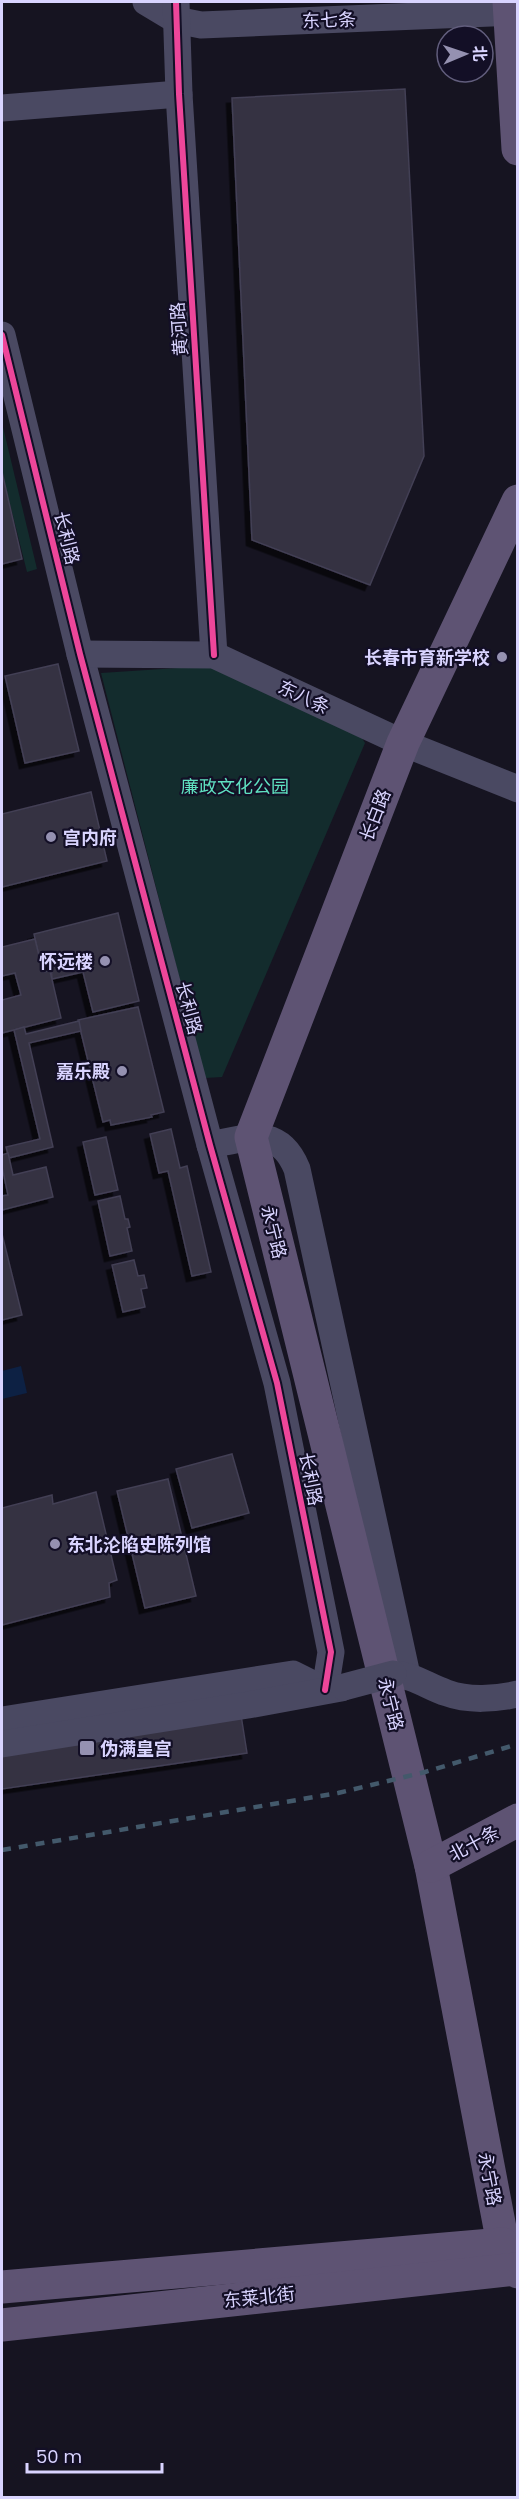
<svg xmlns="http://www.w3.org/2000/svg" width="519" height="2499" viewBox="0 0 519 2499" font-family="Poppins,'Noto Sans SC',sans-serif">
  <defs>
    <filter id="shadow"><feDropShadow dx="-5.5" dy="5.5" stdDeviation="0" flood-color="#0009"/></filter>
  </defs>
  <rect width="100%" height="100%" fill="#161421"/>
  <!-- green -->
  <g fill="#132c2d">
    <path d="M2,423L37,569L27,572L2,472Z"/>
    <path d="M208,666L357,730L365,743L222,1077L205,1078L101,673Z"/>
  </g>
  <!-- water -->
  <path fill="#0d2144" d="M21,1366L27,1393L2,1399V1371Z"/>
  <!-- building -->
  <g fill="#343243" stroke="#433f54" stroke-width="1.5" fill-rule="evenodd" filter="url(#shadow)">
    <path d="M405,89L424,456L370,585L252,540L232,98Z"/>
    <path d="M2,472L22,559L2,564Z"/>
    <path d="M58,664L79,751L25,763L5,676Z"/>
    <path d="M91,792L107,861L2,887V814Z"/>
    <path d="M118,913L139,1001L93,1012L83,972L52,979L51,964L41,966L34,934ZM80,956L81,964L70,967L68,959Z"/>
    <path d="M35,939L43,972L50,971L61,1018L2,1033V1000L21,995L15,973L2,976V947Z"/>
    <path d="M138,1007L164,1112L151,1115L152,1117L111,1125L110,1120L103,1122L78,1020Z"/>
    <path d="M79,1021L81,1031L29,1043L53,1147L9,1158L6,1147L40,1139L14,1030L24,1027L26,1034Z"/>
    <path d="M171,1129L180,1168L187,1166L211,1272L192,1276L168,1171L159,1173L150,1134Z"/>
    <path d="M106,1137L118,1190L95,1195L83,1142Z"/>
    <path d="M8,1153L13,1175L46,1167L53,1197L2,1210V1196L8,1195L2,1167V1155Z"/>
    <path d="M120,1196L125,1219H128L130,1227L127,1228L132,1251L110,1256L98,1201Z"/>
    <path d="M2,1234L22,1315L2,1320Z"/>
    <path d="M134,1260L138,1276L144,1275L147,1288L141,1289L145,1307L123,1312L112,1265Z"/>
    <path d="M232,1454L249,1513L192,1528L176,1469Z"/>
    <path d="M168,1479L196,1596L145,1608L117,1491Z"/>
    <path d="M96,1492L117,1580L109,1583L110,1597L2,1625V1508L52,1495L53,1504Z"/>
    <path d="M238,1696L247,1753L2,1789V1731Z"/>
  </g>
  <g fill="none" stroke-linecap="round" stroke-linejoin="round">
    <!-- minor -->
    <g stroke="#4a4962" stroke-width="27">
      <path d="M146,2L176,20L201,25L518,12"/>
      <path d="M176,2L179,94L214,655"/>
      <path d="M2,108L179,94"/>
      <path d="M2,335L80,654L210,1145L277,1383L331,1652L325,1690"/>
      <path d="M80,654L214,655L403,743L518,789"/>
      <path d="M210,1145C248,1138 279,1125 297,1169L407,1675"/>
      <path d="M393,1674C414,1675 428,1687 447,1693C468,1701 496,1699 518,1694"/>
      <path d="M2,1720L293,1674L325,1690"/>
      <path d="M2,1744L248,1705L341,1688"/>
    </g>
    <!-- major -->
    <g stroke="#5e5373" stroke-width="33">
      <path d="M509,2L518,149"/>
      <path d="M518,501L403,743L251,1137L431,1866L503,2244L518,2272"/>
      <path d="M431,1866L518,1820"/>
      <path d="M2,2287L503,2244"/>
      <path d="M2,2325L516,2269"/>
    </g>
    <!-- rail -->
    <path stroke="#43596b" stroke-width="4.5" stroke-dasharray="9 8" stroke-linecap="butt" d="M2,1850L338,1793L425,1772L518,1744"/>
    <!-- minor-bridge -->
    <path stroke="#4a4962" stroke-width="27" d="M344,1687L393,1674"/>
    <defs>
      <g id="cycleway">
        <path d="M176,2L179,94L214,655"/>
        <path d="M2,335L80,654L210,1145L277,1383L331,1652L325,1690"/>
      </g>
    </defs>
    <!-- cycleway casing -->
    <use href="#cycleway" stroke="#130f26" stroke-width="10"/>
    <!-- cycleway -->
    <use href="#cycleway" stroke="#ed469a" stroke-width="6"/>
  </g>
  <!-- markers -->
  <g fill="#9591b1" stroke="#130f26" stroke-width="2">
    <circle cx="502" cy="657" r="6"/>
    <circle cx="51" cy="837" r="6"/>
    <circle cx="105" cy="961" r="6"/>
    <circle cx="122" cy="1071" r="6"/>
    <circle cx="55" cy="1544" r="6"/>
    <rect x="79" y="1740" width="16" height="16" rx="3"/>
  </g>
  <g text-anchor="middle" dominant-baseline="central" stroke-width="4.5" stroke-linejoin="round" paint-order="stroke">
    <!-- street labels -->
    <g font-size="18" fill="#d9d4ff" stroke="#130f26">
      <text transform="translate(329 20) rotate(-2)">东七条</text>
      <text transform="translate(179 329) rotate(-94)">黄河路</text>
      <text transform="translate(67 538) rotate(76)">长利路</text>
      <text transform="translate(304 697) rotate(25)">东八条</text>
      <text transform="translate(375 815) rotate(-69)">长白路</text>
      <text transform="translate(189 1008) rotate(75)">长利路</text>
      <text transform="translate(274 1232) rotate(76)">永宁路</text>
      <text transform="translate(311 1479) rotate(79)">长利路</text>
      <text transform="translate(391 1704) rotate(76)">永宁路</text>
      <text transform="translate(474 1843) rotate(-28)">北十条</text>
      <text transform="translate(490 2179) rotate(79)">永宁路</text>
      <text transform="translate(259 2297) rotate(-6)">东莱北街</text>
    </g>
    <!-- poi labels -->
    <g font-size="18" font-weight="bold" fill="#d9d4ff" stroke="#130f26" text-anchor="end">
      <text x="490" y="657">长春市育新学校</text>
      <text x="63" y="837" text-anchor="start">宫内府</text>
      <text x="93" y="961">怀远楼</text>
      <text x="110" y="1071">嘉乐殿</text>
      <text x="67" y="1544" text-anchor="start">东北沦陷史陈列馆</text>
      <text x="100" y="1748" text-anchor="start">伪满皇宫</text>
    </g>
    <!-- park labels -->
    <g font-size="18" fill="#5fe0c0" stroke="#130f26">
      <text x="235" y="786">廉政文化公园</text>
    </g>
  </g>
  <!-- border -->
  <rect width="519" height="2499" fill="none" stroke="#d9d4ff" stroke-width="6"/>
  <!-- north arrow -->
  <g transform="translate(465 54) rotate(88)"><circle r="28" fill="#130f26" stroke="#625e7d" stroke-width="1.5"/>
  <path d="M0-4.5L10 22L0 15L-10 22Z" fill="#9591b1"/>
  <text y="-9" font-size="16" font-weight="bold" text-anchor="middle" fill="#d9d4ff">北</text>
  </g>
  <!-- scale -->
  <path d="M27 2463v9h135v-9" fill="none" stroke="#d9d4ff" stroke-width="3"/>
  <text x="36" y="2463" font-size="18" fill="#d9d4ff" stroke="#130f26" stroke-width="4.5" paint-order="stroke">50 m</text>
</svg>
